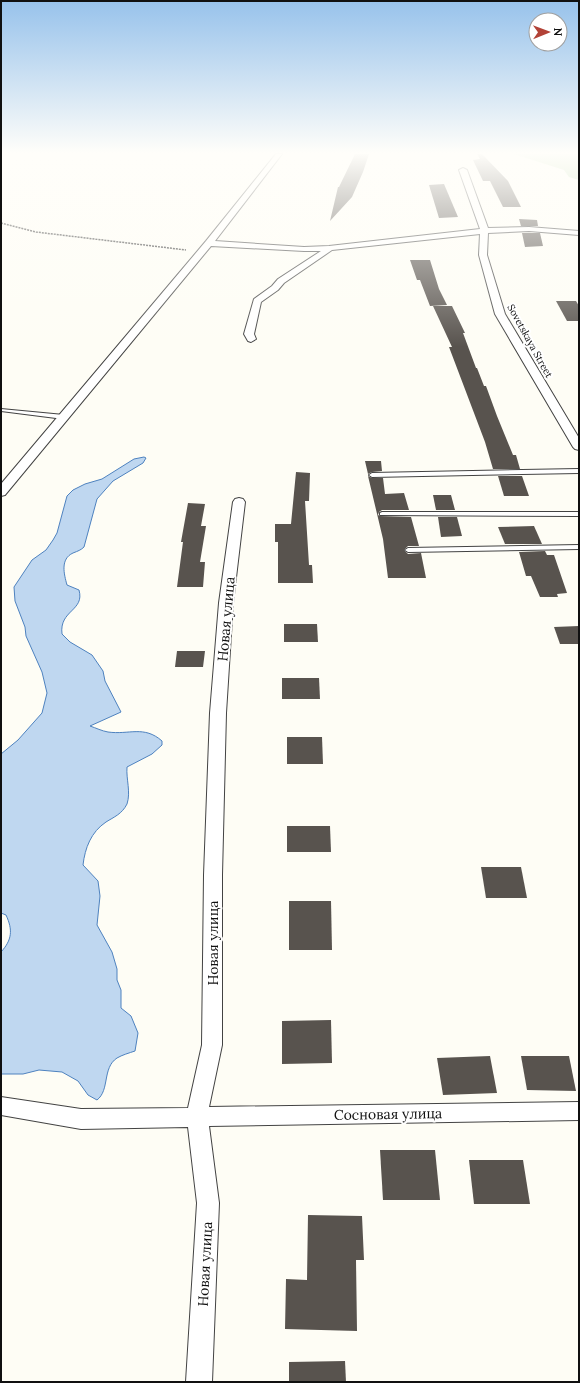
<svg xmlns="http://www.w3.org/2000/svg" width="580" height="1383" viewBox="0 0 580 1383" font-family="Lora,serif">
  <rect width="100%" height="100%" fill="#fefdf5"/>
  <!-- forest -->
  <path fill="#b2d5a2" d="M514,154H579V180L569,177L564,170Z"/>
  <!-- water -->
  <path fill="#bfd7f0" stroke="#4e82bf" d="M144,457L146,458L143,463L113,481L97,499L84,547C81,550 78,551 73,553C60,559 64,574 67,585L79,590C85,611 59,610 62,634L70,642L92,655L103,671L105,681L121,712L90,726C96,728 102,731 108,732C129,735 144,725 162,741V745L152,754L127,767C126,779 131,792 127,804C122,814 114,817 106,822C91,832 85,848 83,865L98,881L100,896L97,925L112,952L117,969V980L121,990V1008L131,1016L138,1033L135,1051C129,1053 122,1055 117,1058C102,1068 110,1090 97,1100L88,1095L78,1081L62,1072L39,1070L23,1074H1V952C12,940 13,930 6,915L1,913V754L18,740L42,713L47,693L42,672L26,636L25,627L15,601L14,587L32,560L46,550L53,540L57,533L67,496L73,490L85,484L102,479L134,459Z"/>
  <!-- building -->
  <g fill="#58534e">
    <path d="M355,154H369L363,172L352,197L330,221L338,187H339Z"/>
    <path d="M477,154H482L508,181L521,207H503L490,181H483L473,160L480,159Z"/>
    <path d="M444,184L458,217L439,218L429,185Z"/>
    <path d="M519,219L537,220L538,226H521Z"/>
    <path d="M522,233H540L543,246L525,247Z"/>
    <path d="M410,260H430L439,289L447,305L430,306L420,280H417Z"/>
    <path d="M556,301H576L579,306V321H567Z"/>
    <path d="M433,306H452L465,333H463L476,368H477L484,386H486L497,416L513,455H516L520,469H493L485,442L449,347H452Z"/>
    <path d="M365,461H381L382,471L372,472L368,474Z"/>
    <path d="M296,472L310,473L309,501H305L309,565H312L313,583H278V542H275V524H291Z"/>
    <path d="M368,476L372,478H383L385,494L404,493L409,510H382L379,512L378,515L380,516L411,517L419,546H408L404,550L408,554L421,553L426,578H388L383,539Z"/>
    <path d="M498,476H522L529,496H504Z"/>
    <path d="M433,495H451L455,510H436Z"/>
    <path d="M188,503L205,504L201,526H206L200,562H205L203,587H177L183,542H181Z"/>
    <path d="M438,517H457L462,536L441,537Z"/>
    <path d="M534,526L542,544H505L498,527Z"/>
    <path d="M545,551L547,555H554L567,593L557,594L558,597H540L531,576H526L519,552Z"/>
    <path d="M284,624H317L318,642H284Z"/>
    <path d="M579,626V644H560L554,627Z"/>
    <path d="M177,651H205L203,667H175Z"/>
    <path d="M282,678H319L320,699H282Z"/>
    <path d="M287,737H322L323,764H287Z"/>
    <path d="M287,826H330L331,852H287Z"/>
    <path d="M481,867H521L527,898H486Z"/>
    <path d="M289,901H331L332,950H289Z"/>
    <path d="M331,1020L332,1063L282,1064V1021Z"/>
    <path d="M490,1056L497,1093L443,1095L437,1058Z"/>
    <path d="M521,1056H569L576,1091L527,1090Z"/>
    <path d="M380,1150H435L440,1200H383Z"/>
    <path d="M469,1160H523L530,1204H474Z"/>
    <path d="M308,1215L362,1216L364,1260H356L357,1331L285,1329L286,1279L307,1280Z"/>
    <path d="M345,1361L346,1382H289V1362Z"/>
  </g>
  <g fill="none" stroke-linecap="round" stroke-linejoin="round">
    <defs>
      <g id="lane">
        <path d="M1,409L64,415L67,417L64,419L1,411Z"/>
        <path d="M579,469V473L372,477L369,475L372,473Z"/>
        <path d="M382,512H579V516L380,515V513Z"/>
        <path d="M579,545V549L408,552L405,550L408,548Z"/>
      </g>
      <g id="street">
        <path d="M276,154H282L215,241L304,247L329,246L480,229L459,170L463,168L467,170L488,228L529,227L579,231V235L529,231L488,233L487,255L505,314L579,438V450L575,449L573,447L495,314L479,255L480,234L332,250L284,283L278,290L261,302L254,334L256,339L251,342L248,341L244,334L254,299L272,286L278,279L321,251H304L211,246L5,495L1,496V484L206,241Z"/>
        <path d="M239,498L243,499L245,502L233,603L226,713L222,875V1045L209,1107L579,1102V1120L209,1126L219,1203L212,1382H186L197,1203L188,1127L81,1129L1,1115V1097L81,1109L188,1108L202,1045L204,875L210,713L219,603L233,502L235,499Z"/>
      </g>
    </defs>
    <!-- lane casing -->
    <use href="#lane" stroke="#434343" stroke-width="2"/>
    <!-- street casing -->
    <use href="#street" stroke="#434343" stroke-width="2"/>
    <!-- path -->
    <path stroke="#323232" stroke-width="1.5" stroke-dasharray="2 1" stroke-linecap="butt" d="M1,223L36,232L186,250"/>
    <!-- lane -->
    <use href="#lane" fill="#fff" fill-rule="evenodd"/>
    <!-- street -->
    <use href="#street" fill="#fff" fill-rule="evenodd"/>
  </g>
  <!-- sky -->
  <linearGradient id="sky" x2="0" y2="1"><stop stop-color="#97c2eb"/><stop offset="0.44" stop-color="#fffefa"/><stop offset="1" stop-color="#fffefa" stop-opacity="0"/></linearGradient>
  <rect width="580" height="347" fill="url(#sky)"/>
  <g text-anchor="middle" dominant-baseline="central" stroke-width="4" stroke-linejoin="round" paint-order="stroke">
    <!-- far-street labels -->
    <g font-size="10" fill="#101010" stroke="#fff">
      <text transform="translate(530 341) rotate(61)">Sovetskaya Street</text>
    </g>
    <!-- near-street labels -->
    <g font-size="14" fill="#101010" stroke="#fff">
      <text transform="translate(226 619) rotate(-85)">Новая улица</text>
      <text transform="translate(213 943) rotate(-90)">Новая улица</text>
      <text transform="translate(388 1114) rotate(-1)">Сосновая улица</text>
      <text transform="translate(205 1264) rotate(-87)">Новая улица</text>
    </g>
  </g>
  <!-- border -->
  <rect width="580" height="1383" fill="none" stroke="#101010" stroke-width="4"/>
  <!-- north arrow -->
  <g transform="translate(548 32) rotate(89)"><circle r="19" fill="#ffffff" stroke="#9f9f9f"/>
  <path d="M0-3L7 15L0 10L-7 15Z" fill="#b24237"/>
  <text y="-6" font-size="11" font-weight="bold" text-anchor="middle" fill="#101010">N</text>
  </g>
</svg>
